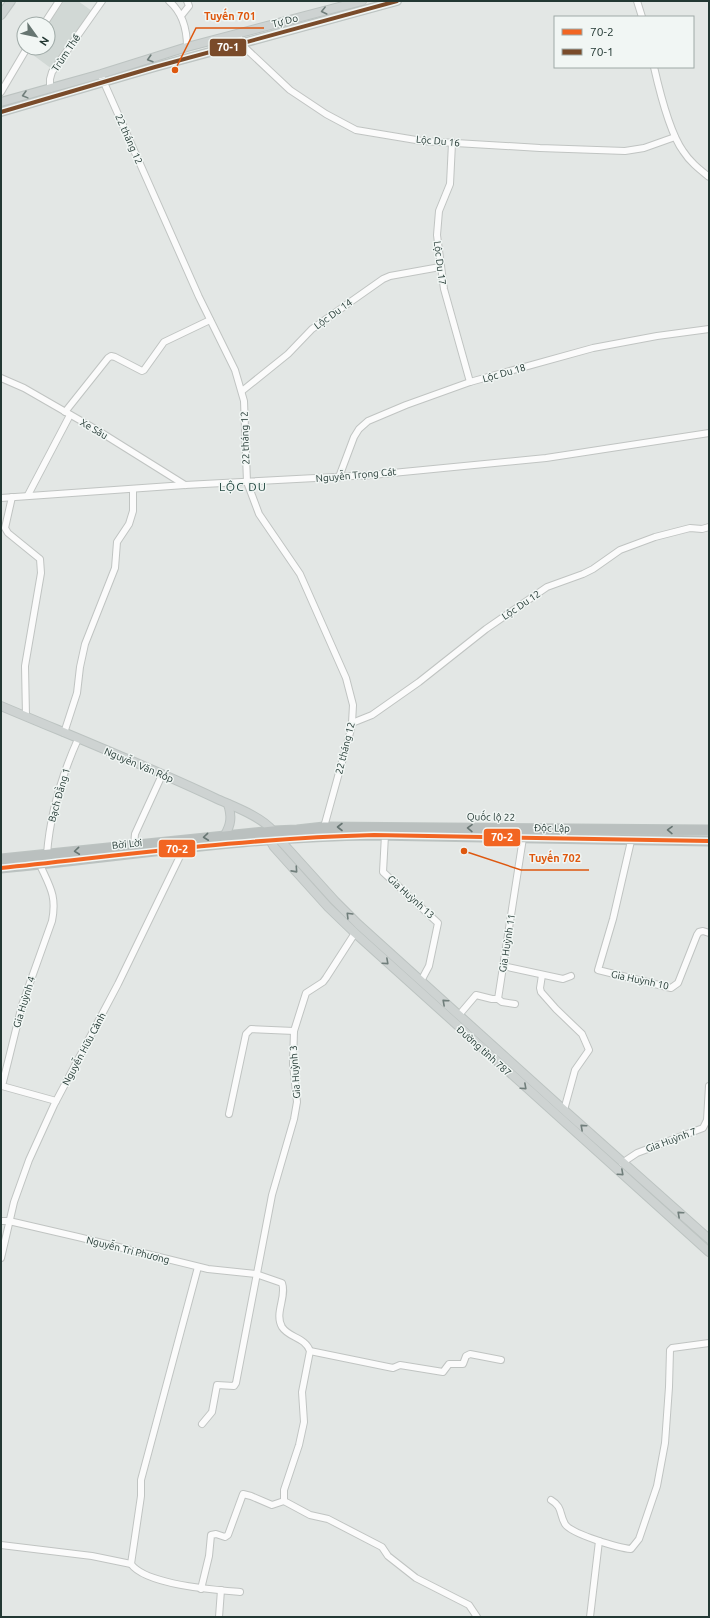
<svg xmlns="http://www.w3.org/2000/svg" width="710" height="1618" viewBox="0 0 710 1618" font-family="Ubuntu,sans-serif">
  <rect width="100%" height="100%" fill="#e3e7e5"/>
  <!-- built -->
  <path fill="#d1d8d5" d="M64,1H78L92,11L52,69L29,52L32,48H48V24Z"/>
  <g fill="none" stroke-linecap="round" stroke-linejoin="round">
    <defs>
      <g id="minor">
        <path d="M169,1C183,13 187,30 187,47"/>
        <path d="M637,1L642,17"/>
        <path d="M181,16L189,6L187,1"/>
        <path d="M44,24L59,1"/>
        <path d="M238,33L241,44L290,90L326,114L356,130L422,141L540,148L625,151L644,148L675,137"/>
        <path d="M654,67C659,89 670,133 683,151C690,162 699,169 709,177"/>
        <path d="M102,78L199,297L235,370L244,401L247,482L259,514L300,574L346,678L353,705L352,723L350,733L324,827"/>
        <path d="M50,89V79L52,72L102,1"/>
        <path d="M1,92L27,48"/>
        <path d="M452,143L450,184L439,211L437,235L444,289L470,382"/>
        <path d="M1,378L24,388L97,430L185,485"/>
        <path d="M242,391L288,354L312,329L383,279L390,276L440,267"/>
        <path d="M65,412L108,358L111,356L115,357L142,371L144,370L164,342L210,320"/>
        <path d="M339,477L354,437L359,429L368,421L406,405L470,382L593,348L657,336L709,329"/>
        <path d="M28,495L70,415"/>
        <path d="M12,497L5,528L8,533L40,559L41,573L25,666L26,716"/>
        <path d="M1,498L185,485L372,475L546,458L709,433"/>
        <path d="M352,723L372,715L419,682L486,629L547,587L583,574L593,569L620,550L655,537L690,528L702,529L709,527"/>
        <path d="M64,733L77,693L80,667L85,644L115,568L117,542L129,524L133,511V489"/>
        <path d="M385,835L383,872L438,923L429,966L421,981"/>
        <path d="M631,841L613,919L598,970L671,988L678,983L697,935L699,932L703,931L709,933"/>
        <path d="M134,845L135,834L162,775"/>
        <path d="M47,854C50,814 62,775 78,739"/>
        <path d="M40,865C50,887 57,896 52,921L22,1005L2,1086L56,1101"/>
        <path d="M503,966L563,979L571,976"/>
        <path d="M542,975L540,988L541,992L556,1009L582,1034L589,1050L575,1070L564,1110"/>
        <path d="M498,999L523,838"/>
        <path d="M498,999L502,1002L515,1004"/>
        <path d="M459,1015L476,995L492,999H498"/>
        <path d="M229,1114L246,1034L251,1029L294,1031"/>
        <path d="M622,1163L637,1153L703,1128L707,1120L709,1086"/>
        <path d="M1,1221H9L78,1237L208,1269L256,1274L282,1283C287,1297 274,1313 282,1327C289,1338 305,1337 310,1351L302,1392L304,1422L299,1445L284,1490V1501L310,1515L328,1519L382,1547L388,1556L416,1578L469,1605L477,1617"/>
        <path d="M1,1258L14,1202L29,1160L54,1105L118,984L184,848"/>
        <path d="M198,1267L141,1480V1496L131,1564C146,1585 215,1590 240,1592"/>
        <path d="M310,1351L393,1368L400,1365L443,1372L449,1364H463L466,1356L470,1354L501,1360"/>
        <path d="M202,1424L212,1412L217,1385L234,1386L236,1383L272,1195L294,1119L297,1102L293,1064L294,1031L306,993L323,982L326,978L355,933"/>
        <path d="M551,1500C563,1507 559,1514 565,1524C571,1534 619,1548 631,1549L639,1539L657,1486L665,1443L669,1387L670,1350L672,1348L709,1343"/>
        <path d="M1,1545L92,1556L131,1564"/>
        <path d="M201,1589L209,1556L211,1535L216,1534L225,1537L228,1535L243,1494L251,1496L272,1505L284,1501"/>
        <path d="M219,1617L221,1590"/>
        <path d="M590,1617L599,1541"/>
      </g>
      <g id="major">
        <path d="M1,15L11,1"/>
        <path d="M1,102L101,74L187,47L362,1"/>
        <path d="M1,112L155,67L397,1"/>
        <path d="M1,706C72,736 145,765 215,798C232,806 261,816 273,831"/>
        <path d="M225,835C231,824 232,817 228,804"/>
        <path d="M279,839L335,901L358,924L564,1110L709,1239"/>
        <path d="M270,840L274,847L328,907L355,933L709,1252"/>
      </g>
      <g id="highway">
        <path d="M1,859L273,831L297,830L324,827L709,830"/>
        <path d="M1,868C125,856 249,836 374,835L709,841"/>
      </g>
    </defs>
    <!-- minor casing -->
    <use href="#minor" stroke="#c0c4c2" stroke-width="8"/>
    <!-- major casing -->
    <use href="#major" stroke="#bcc3c1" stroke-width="10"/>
    <!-- highway casing -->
    <use href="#highway" stroke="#bcc3c1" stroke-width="11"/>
    <!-- minor -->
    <use href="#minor" stroke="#fbfbfb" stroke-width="6"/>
    <!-- major -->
    <use href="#major" stroke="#ced3d2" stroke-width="8"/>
    <!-- highway -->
    <use href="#highway" stroke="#bac0bf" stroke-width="9"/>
    <defs>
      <path id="bus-1" d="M1,868C125,855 249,838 374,835L709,841"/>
      <path id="bus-2" d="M1,112L155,67L397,1"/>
    </defs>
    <!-- bus-1 casing -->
    <use href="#bus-1" stroke="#f1f6f4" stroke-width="7"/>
    <!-- bus-2 casing -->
    <use href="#bus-2" stroke="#f1f6f4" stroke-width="7"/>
    <!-- bus-1 -->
    <use href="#bus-1" stroke="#f26522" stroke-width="4"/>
    <!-- bus-2 -->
    <use href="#bus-2" stroke="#7a4b2a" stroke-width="4"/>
  </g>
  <!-- one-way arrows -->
  <defs><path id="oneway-chevron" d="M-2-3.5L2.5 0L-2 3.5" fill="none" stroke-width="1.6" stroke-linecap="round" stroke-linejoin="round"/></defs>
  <g stroke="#707e7b">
    <use href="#oneway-chevron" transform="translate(324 11) rotate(166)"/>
    <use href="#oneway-chevron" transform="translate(150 59) rotate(163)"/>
    <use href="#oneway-chevron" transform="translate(25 95) rotate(165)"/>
    <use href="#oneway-chevron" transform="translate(295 870) rotate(48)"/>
    <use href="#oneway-chevron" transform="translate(349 915) rotate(-135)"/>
    <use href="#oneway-chevron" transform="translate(386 962) rotate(42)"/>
    <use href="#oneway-chevron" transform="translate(445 1002) rotate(-138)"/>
    <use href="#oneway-chevron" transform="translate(524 1087) rotate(42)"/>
    <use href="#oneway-chevron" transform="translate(583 1127) rotate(-138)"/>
    <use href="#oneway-chevron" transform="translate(621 1173) rotate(42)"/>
    <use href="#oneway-chevron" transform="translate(680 1214) rotate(-138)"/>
  </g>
  <g stroke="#677572">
    <use href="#oneway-chevron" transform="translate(340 827) rotate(180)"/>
    <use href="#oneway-chevron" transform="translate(470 828) rotate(-179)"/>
    <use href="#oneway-chevron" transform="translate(670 830) rotate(-179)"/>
    <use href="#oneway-chevron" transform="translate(206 837) rotate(174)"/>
    <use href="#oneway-chevron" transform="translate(77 851) rotate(174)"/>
  </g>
  <g text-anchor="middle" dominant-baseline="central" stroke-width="3" stroke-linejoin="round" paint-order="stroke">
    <!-- street labels -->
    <g font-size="10" fill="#233833" stroke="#f1f6f4">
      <text transform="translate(285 21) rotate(-14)">Tự Do</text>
      <text transform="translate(66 53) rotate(-56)">Trùm Thể</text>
      <text transform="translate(129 139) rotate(66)">22 tháng 12</text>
      <text transform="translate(438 141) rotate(5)">Lộc Du 16</text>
      <text transform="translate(440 263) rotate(83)">Lộc Du 17</text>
      <text transform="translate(333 314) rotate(-36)">Lộc Du 14</text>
      <text transform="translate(504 373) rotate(-16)">Lộc Du 18</text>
      <text transform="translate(94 429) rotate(30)">Xe Sâu</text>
      <text transform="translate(245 438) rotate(-92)">22 tháng 12</text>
      <text transform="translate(356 475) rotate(-5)">Nguyễn Trọng Cát</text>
      <text transform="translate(521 605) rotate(-34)">Lộc Du 12</text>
      <text transform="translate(345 748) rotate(-76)">22 tháng 12</text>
      <text transform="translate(139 765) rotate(23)">Nguyễn Văn Rốp</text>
      <text transform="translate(59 795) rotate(-74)">Bạch Đằng 1</text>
      <text transform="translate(491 817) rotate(1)">Quốc lộ 22</text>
      <text transform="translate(552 828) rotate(1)">Độc Lập</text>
      <text transform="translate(127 844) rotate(-6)">Bời Lời</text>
      <text transform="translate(411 897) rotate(42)">Gia Huỳnh 13</text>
      <text transform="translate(507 943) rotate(-81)">Gia Huỳnh 11</text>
      <text transform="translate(640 980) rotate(12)">Gia Huỳnh 10</text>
      <text transform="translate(24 1002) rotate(-73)">Gia Huỳnh 4</text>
      <text transform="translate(84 1049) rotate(-62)">Nguyễn Hữu Cảnh</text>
      <text transform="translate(484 1051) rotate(42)">Đường tỉnh 787</text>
      <text transform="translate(295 1072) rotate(-94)">Gia Huỳnh 3</text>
      <text transform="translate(671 1140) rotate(-20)">Gia Huỳnh 7</text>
      <text transform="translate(128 1250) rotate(14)">Nguyễn Tri Phương</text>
    </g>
    <!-- quarter labels -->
    <g font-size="12" letter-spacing="1" fill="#224740" stroke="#f1f6f4">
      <text x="243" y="486">LỘC DU</text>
    </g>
  </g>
  <!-- callouts -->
  <path fill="none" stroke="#de570e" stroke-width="1.5" d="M175 70L196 28H264M464 851L521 870H589"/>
  <g fill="#de570e" stroke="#f1f6f4" stroke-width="1.5">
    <circle cx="175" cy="70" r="4"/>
    <circle cx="464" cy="851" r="4"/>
  </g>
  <g font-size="11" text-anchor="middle" font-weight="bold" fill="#de570e" stroke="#f1f6f4" stroke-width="3" stroke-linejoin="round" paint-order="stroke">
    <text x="230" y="20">Tuyến 701</text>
    <text x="555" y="862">Tuyến 702</text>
  </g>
  <g stroke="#f1f6f4" stroke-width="1.5">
    <rect x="209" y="38" width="38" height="19" rx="4" fill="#7a4b2a"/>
    <rect x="483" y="828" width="38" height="19" rx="4" fill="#f26522"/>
    <rect x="158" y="839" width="38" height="19" rx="4" fill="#f26522"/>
  </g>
  <g font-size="11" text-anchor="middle" font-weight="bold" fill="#fff">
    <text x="228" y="51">70-1</text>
    <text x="502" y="841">70-2</text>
    <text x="177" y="853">70-2</text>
  </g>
  <!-- border -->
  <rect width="710" height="1618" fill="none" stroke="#233833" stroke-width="4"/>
  <!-- legend -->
  <rect x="554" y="16" width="140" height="52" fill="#f1f6f4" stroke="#9faaa7"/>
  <rect x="562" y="29" width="20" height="6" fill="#f26522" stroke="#9faaa7"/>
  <text x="590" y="36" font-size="12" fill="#233833">70-2</text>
  <rect x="562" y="49" width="20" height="6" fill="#7a4b2a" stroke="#9faaa7"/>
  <text x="590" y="56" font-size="12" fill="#233833">70-1</text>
  <!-- north arrow -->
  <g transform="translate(36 36) rotate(123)"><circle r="19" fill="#f1f6f4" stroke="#9faaa7"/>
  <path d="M0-3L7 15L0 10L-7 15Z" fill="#667571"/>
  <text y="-6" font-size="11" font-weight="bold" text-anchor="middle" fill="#233833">N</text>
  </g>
</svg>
